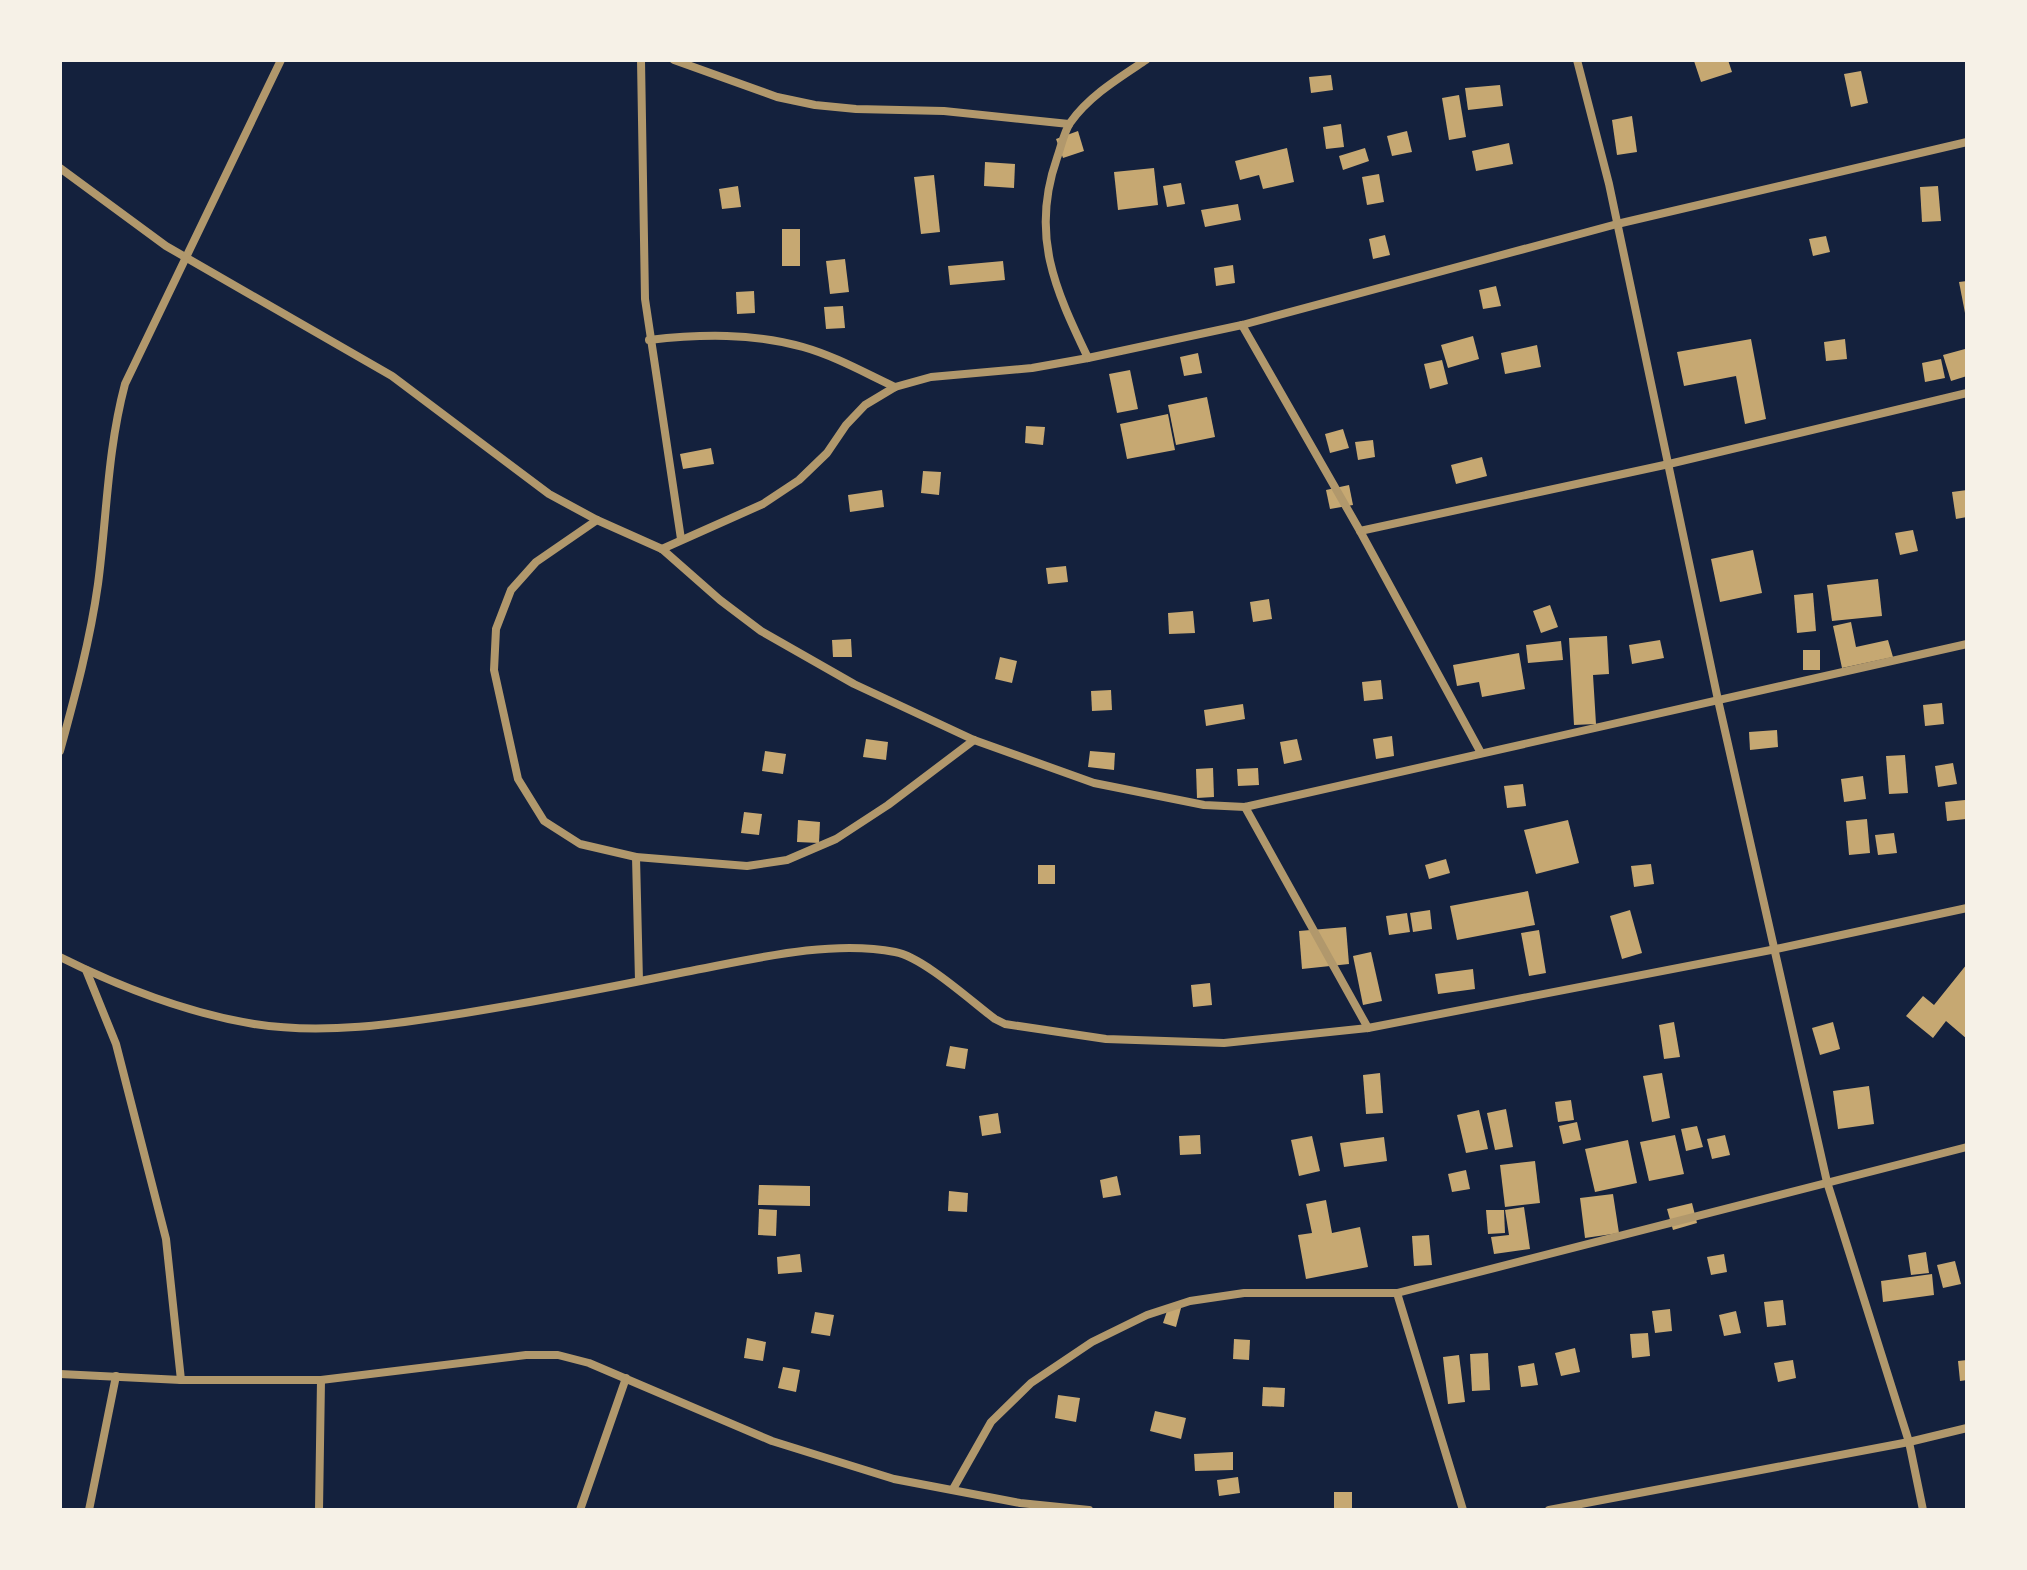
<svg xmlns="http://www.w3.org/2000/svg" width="2027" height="1570" viewBox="0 0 2027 1570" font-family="Spectral,serif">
  <rect width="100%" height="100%" fill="#14213d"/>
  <!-- building -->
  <g fill="#c6a872">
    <path d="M1728,60L1732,72L1701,82L1694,61Z"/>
    <path d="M1861,71L1868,103L1851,107L1844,74Z"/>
    <path d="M1331,75L1333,90L1311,93L1309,77Z"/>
    <path d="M1500,85L1503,106L1468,110L1465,88Z"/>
    <path d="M1459,95L1466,137L1449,140L1442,98Z"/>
    <path d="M1632,116L1637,152L1617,155L1612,120Z"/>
    <path d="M1341,124L1344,147L1326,149L1323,127Z"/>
    <path d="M1078,131L1084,151L1063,158L1056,139Z"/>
    <path d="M1407,131L1412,152L1392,156L1387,136Z"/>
    <path d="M1509,143L1513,164L1476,171L1472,151Z"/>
    <path d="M1287,148L1294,182L1263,189L1259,175L1240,180L1235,161Z"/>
    <path d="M1365,148L1369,161L1343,170L1339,156Z"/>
    <path d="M985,162L1015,164L1014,188L984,186Z"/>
    <path d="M1154,168L1158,205L1118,210L1114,172Z"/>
    <path d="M1379,174L1384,202L1367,205L1362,177Z"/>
    <path d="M934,175L940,232L921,234L914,177Z"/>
    <path d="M1181,183L1185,204L1167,207L1163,186Z"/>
    <path d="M738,186L741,207L722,209L719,189Z"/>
    <path d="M1938,186L1941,221L1922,222L1920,187Z"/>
    <path d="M1238,204L1241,220L1205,227L1201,210Z"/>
    <rect x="782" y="229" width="18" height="37"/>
    <path d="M1385,235L1390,255L1373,259L1369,239Z"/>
    <path d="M1826,236L1830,252L1813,256L1809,239Z"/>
    <path d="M845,259L849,292L830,294L826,261Z"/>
    <path d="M1003,261L1005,280L950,285L948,266Z"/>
    <path d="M1233,265L1235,283L1216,286L1214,268Z"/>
    <path d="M1967,281V318H1966L1959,282Z"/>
    <path d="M1496,286L1501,306L1483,309L1479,290Z"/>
    <path d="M754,291L755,313L737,314L736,292Z"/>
    <path d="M843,306L845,328L826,329L824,307Z"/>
    <path d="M1473,336L1479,359L1448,368L1441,345Z"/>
    <path d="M1751,339L1766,419L1745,424L1736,376L1684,386L1677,352Z"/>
    <path d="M1845,339L1847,359L1826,361L1824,342Z"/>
    <path d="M1537,345L1541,367L1505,374L1501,353Z"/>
    <path d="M1965,349L1967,376L1951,381L1943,355Z"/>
    <path d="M1198,353L1202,373L1184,376L1180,357Z"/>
    <path d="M1941,359L1945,378L1925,382L1922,363Z"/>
    <path d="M1442,360L1448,384L1430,389L1424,364Z"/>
    <path d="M1130,370L1138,409L1117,413L1109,374Z"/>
    <path d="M1207,397L1215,437L1176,445L1168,405Z"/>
    <path d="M1168,414L1175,450L1127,459L1120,424Z"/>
    <path d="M1026,426L1045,427L1043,445L1025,443Z"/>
    <path d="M1343,429L1349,448L1330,453L1325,434Z"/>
    <path d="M1373,440L1375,457L1358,460L1355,442Z"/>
    <path d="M711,448L714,464L683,469L680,454Z"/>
    <path d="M1482,457L1487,476L1456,484L1451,465Z"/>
    <path d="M923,471L941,472L939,495L921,493Z"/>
    <path d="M1349,485L1353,505L1330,509L1326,490Z"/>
    <path d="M882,490L884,507L850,512L848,495Z"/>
    <path d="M1967,490V517L1956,519L1952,492Z"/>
    <path d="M1913,530L1918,551L1900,555L1895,533Z"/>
    <path d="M1753,550L1762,593L1720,602L1711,559Z"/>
    <path d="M1066,566L1068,582L1048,584L1046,568Z"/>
    <path d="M1878,579L1882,616L1832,621L1827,585Z"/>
    <path d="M1813,593L1816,631L1797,633L1794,595Z"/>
    <path d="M1269,599L1272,619L1253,622L1250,602Z"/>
    <path d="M1550,605L1558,627L1541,633L1533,611Z"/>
    <path d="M1193,611L1195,633L1169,634L1168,613Z"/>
    <path d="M1851,622L1856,647L1888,640L1893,657L1842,668L1833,626Z"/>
    <path d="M1607,636L1609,674L1593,675L1596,724L1574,725L1569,638Z"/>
    <path d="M851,639L852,657H833L832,640Z"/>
    <path d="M1660,640L1664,658L1632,664L1629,645Z"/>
    <path d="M1561,641L1563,660L1528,663L1526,645Z"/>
    <rect x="1803" y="650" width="17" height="20"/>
    <path d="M1519,653L1525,689L1482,697L1479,682L1457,686L1453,665Z"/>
    <path d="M1000,657L1017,661L1012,683L995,679Z"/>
    <path d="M1381,680L1383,699L1364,701L1362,682Z"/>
    <path d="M1111,690L1112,710L1092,711L1091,691Z"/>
    <path d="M1942,703L1944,724L1925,726L1923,705Z"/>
    <path d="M1243,704L1245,719L1206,726L1204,710Z"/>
    <path d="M1777,730L1778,747L1750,750L1749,732Z"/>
    <path d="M1392,736L1394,756L1376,759L1373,739Z"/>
    <path d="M866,739L888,742L886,760L863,757Z"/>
    <path d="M1297,739L1302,760L1284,764L1280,742Z"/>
    <path d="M765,751L786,754L783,774L762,771Z"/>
    <path d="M1090,751L1115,753L1114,770L1088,767Z"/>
    <path d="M1905,755L1908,793L1889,794L1886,756Z"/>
    <path d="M1953,763L1957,784L1938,787L1935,766Z"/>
    <path d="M1213,768L1214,797L1197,798L1196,769Z"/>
    <path d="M1258,768L1259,785L1238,786L1237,769Z"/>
    <path d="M1863,776L1866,799L1844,802L1841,779Z"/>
    <path d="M1523,784L1526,806L1507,808L1504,786Z"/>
    <path d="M1965,800L1966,819L1947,821L1945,802Z"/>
    <path d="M744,812L762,814L759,835L741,833Z"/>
    <path d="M1867,819L1870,853L1849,855L1846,821Z"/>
    <path d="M798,820L820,822L819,843L797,842Z"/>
    <path d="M1568,820L1579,863L1536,874L1524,830Z"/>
    <path d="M1894,833L1897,853L1878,855L1875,835Z"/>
    <path d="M1446,859L1450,873L1429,879L1425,865Z"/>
    <path d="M1651,864L1654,884L1634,887L1631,866Z"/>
    <rect x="1038" y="865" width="17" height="19"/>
    <path d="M1528,891L1535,925L1457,940L1450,906Z"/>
    <path d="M1430,910L1432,929L1413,932L1410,913Z"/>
    <path d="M1630,910L1642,953L1622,959L1610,916Z"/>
    <path d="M1407,913L1410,932L1389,935L1386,916Z"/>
    <path d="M1346,927L1349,964L1302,969L1299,931Z"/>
    <path d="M1539,930L1546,973L1529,976L1521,933Z"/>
    <path d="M1371,952L1382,1001L1363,1005L1353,956Z"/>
    <path d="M1967,964V1039L1946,1021L1933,1038L1906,1016L1923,996L1934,1005Z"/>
    <path d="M1473,969L1475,989L1438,994L1435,974Z"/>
    <path d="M1210,983L1212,1005L1193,1007L1191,985Z"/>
    <path d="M1674,1022L1680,1057L1664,1059L1659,1025Z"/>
    <path d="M1833,1022L1840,1049L1820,1055L1812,1028Z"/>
    <path d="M950,1046L968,1049L965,1069L946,1066Z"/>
    <path d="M1380,1073L1383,1113L1366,1114L1363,1075Z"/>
    <path d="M1662,1073L1670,1118L1652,1122L1643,1076Z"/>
    <path d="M1869,1086L1874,1124L1838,1129L1833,1091Z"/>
    <path d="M1571,1100L1574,1120L1558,1122L1555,1102Z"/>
    <path d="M1506,1109L1513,1147L1495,1150L1487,1113Z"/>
    <path d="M1479,1110L1488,1149L1466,1153L1457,1115Z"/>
    <path d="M998,1113L1001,1133L982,1136L979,1116Z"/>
    <path d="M1577,1122L1581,1140L1563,1144L1559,1126Z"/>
    <path d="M1697,1126L1703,1147L1686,1151L1681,1129Z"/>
    <path d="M1200,1135L1201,1154L1180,1155L1179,1136Z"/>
    <path d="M1675,1135L1684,1174L1649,1181L1640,1142Z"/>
    <path d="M1725,1135L1730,1155L1712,1159L1707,1139Z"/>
    <path d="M1312,1136L1320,1171L1299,1176L1291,1140Z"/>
    <path d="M1384,1137L1387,1161L1344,1167L1340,1143Z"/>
    <path d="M1628,1140L1637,1183L1595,1192L1585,1149Z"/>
    <path d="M1535,1161L1540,1203L1505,1207L1500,1165Z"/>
    <path d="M1466,1170L1470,1189L1452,1192L1448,1174Z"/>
    <path d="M1117,1176L1121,1195L1103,1198L1100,1180Z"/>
    <path d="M759,1185L810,1186V1206L758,1205Z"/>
    <path d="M949,1191L968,1193L967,1212L948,1211Z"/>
    <path d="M1613,1194L1619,1233L1585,1238L1580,1198Z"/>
    <path d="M1326,1200L1332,1233L1360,1227L1368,1267L1306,1279L1298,1235L1312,1233L1306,1204Z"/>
    <path d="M1692,1203L1697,1223L1673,1230L1667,1209Z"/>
    <path d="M1524,1207L1530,1249L1494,1254L1491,1237L1509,1235L1505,1210Z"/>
    <path d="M759,1209L777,1210L776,1236L758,1235Z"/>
    <path d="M1486,1210H1504L1505,1233L1488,1234Z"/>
    <path d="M1429,1235L1432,1265L1414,1266L1412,1236Z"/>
    <path d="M1926,1252L1929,1273L1911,1275L1908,1255Z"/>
    <path d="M800,1254L802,1272L778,1274L777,1257Z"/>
    <path d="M1724,1254L1727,1272L1711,1275L1707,1257Z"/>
    <path d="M1955,1261L1961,1284L1943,1288L1937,1265Z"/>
    <path d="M1932,1274L1934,1295L1883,1302L1881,1281Z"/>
    <path d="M1783,1300L1786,1325L1767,1327L1764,1302Z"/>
    <path d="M1169,1305L1181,1308L1176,1327L1163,1323Z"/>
    <path d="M1670,1309L1672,1331L1655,1333L1652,1311Z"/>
    <path d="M1736,1311L1741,1333L1724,1336L1719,1315Z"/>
    <path d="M815,1312L834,1315L830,1336L811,1333Z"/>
    <path d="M1648,1333L1650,1356L1632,1358L1630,1334Z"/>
    <path d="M747,1338L766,1342L763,1361L744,1358Z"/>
    <path d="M1234,1339L1250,1340L1249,1360L1233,1359Z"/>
    <path d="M1575,1348L1580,1372L1561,1376L1555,1353Z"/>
    <path d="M1488,1353L1490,1390L1472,1391L1470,1354Z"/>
    <path d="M1459,1355L1465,1402L1448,1404L1443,1357Z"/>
    <path d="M1793,1360L1796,1378L1778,1382L1774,1363Z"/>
    <path d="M1967,1360V1380L1960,1381L1958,1361Z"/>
    <path d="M1534,1363L1538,1385L1521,1387L1518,1366Z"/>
    <path d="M783,1367L800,1370L796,1392L778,1388Z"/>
    <path d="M1263,1387L1285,1388L1284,1407L1262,1406Z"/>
    <path d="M1058,1395L1080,1398L1076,1422L1055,1418Z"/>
    <path d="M1155,1411L1186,1418L1181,1439L1150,1431Z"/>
    <path d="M1233,1452V1470L1195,1471L1194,1454Z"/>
    <path d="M1238,1477L1240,1493L1219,1496L1217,1480Z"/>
    <rect x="1334" y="1492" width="18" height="18"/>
  </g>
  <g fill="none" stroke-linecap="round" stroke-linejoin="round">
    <!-- minor -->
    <g stroke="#b1986c" stroke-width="8">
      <path d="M641,60L645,299L681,539"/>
      <path d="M674,60L777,97L815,105L856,109L944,111L1069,124"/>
      <path d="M1577,60L1609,184L1718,700L1827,1182L1909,1442L1923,1510"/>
      <path d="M60,168L166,246L392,376L549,494L597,520L662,549L720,600L761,631L854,684L974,740L1094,783L1204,805L1245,807L1967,644"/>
      <path d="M1242,325L1360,531L1481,753"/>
      <path d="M649,340C701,334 753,333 803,347C835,356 865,373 895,387"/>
      <path d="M1088,358C1055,289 1030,235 1057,158C1061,147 1064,132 1070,123C1089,96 1119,78 1146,60"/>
      <path d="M597,520L536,562L511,590L496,629L494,670L518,779L544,821L580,844L636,857L747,866L787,860L836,839L888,805L974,740"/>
      <path d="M1360,531L1669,464L1967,393"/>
      <path d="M662,549L763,504L799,480L827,453L846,425L865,405L895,387L931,377L1032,368L1088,358L1242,325L1617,224L1967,142"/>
      <path d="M60,751C75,696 90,641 98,584C107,516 107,452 125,384L281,60"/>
      <path d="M1245,807L1368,1028"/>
      <path d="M636,857L639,981"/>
      <path d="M60,957C120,987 188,1013 254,1024C323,1035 396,1024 465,1013C539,1001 612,987 685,972C749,960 830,939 895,952C923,957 971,1001 995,1019L1005,1024L1106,1039L1224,1043L1368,1028L1776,949L1967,908"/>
      <path d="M86,970L116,1044L166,1239L181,1380"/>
      <path d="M1397,1293L1463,1510"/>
      <path d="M60,1374L181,1380H321L526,1355H558L589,1363L772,1441L894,1479L1020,1503L1089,1510"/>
      <path d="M953,1489L991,1422L1031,1383L1092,1342L1147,1315L1190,1301L1244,1293H1397L1967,1147"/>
      <path d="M89,1510L116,1376"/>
      <path d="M319,1510L321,1380"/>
      <path d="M580,1510L626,1378"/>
      <path d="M1549,1510L1909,1442L1967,1428"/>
    </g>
  </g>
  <!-- border -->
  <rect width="2027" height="1570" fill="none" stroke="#f6f1e7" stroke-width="124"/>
</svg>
